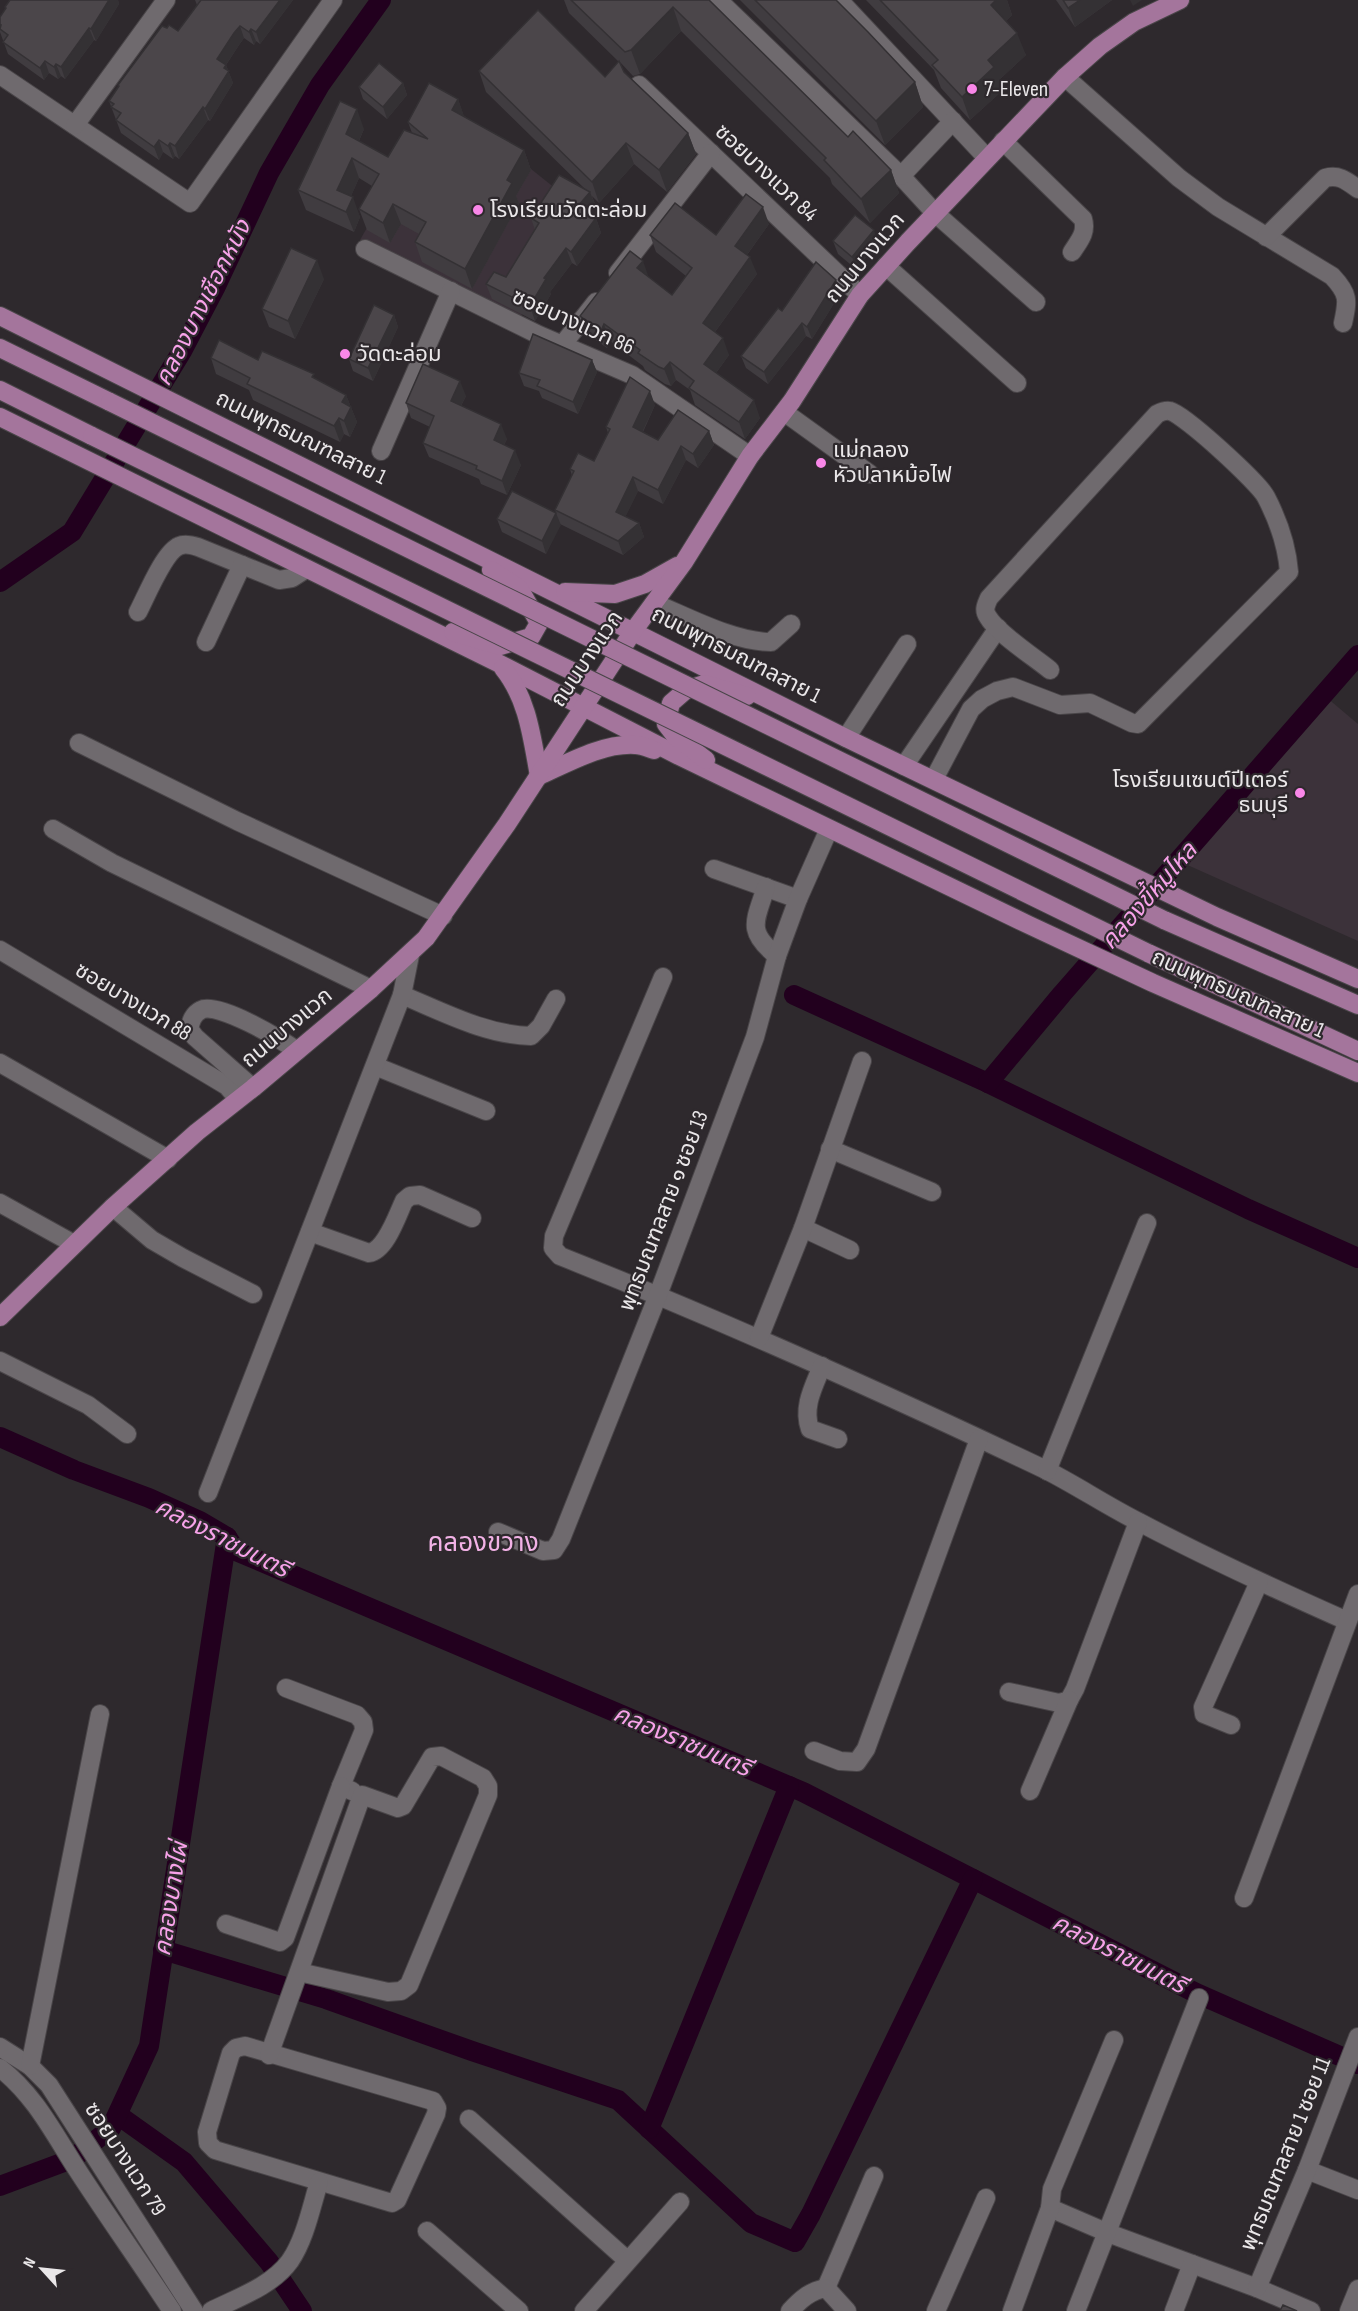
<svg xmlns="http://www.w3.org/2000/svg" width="1358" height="2311" viewBox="0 0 1358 2311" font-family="'Sofia Sans Condensed','Noto Sans Thai',sans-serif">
  <rect width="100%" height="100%" fill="#2e292d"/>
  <!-- built -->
  <g fill="#3c323a">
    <path d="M441,97L576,205L583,215L518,321L360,240Z"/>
    <path d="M1326,697L1358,724V941L1183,863Z"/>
  </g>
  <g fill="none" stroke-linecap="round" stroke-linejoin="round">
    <!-- canal -->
    <g stroke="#22001e" stroke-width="20">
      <path d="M0,582L72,532L182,351L216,286L269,173L320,85L381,0"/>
      <path d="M794,995L988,1083L1248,1209L1358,1258"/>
      <path d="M988,1083L1062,994L1358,655"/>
      <path d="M0,1437L74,1470L149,1498L200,1521L227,1537L236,1551L803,1792L1196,1993L1358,2064"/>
      <path d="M163,1950L326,1999L472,2051L618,2100L751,2223L795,2242L811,2214L973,1879"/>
      <path d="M118,2115L184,2162L269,2262L302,2311"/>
      <path d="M649,2129L789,1786"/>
      <path d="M0,2186L72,2159L111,2128L149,2046L227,1537"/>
    </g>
    <defs>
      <g id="minor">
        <path d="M718,0L901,176L935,213L1036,302"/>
        <path d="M839,0L987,158"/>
        <path d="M0,75L190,203L333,0"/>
        <path d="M1065,77L1179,178L1218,207L1332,276C1349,294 1348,300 1343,323"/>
        <path d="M639,85L860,295"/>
        <path d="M75,125L166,0"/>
        <path d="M1003,141L1083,219C1087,233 1079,241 1072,252"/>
        <path d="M901,176L953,121"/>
        <path d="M1266,237L1325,178C1339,174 1347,181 1358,189"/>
        <path d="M365,249L539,335L632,375L750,456"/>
        <path d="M886,266L1017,383"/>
        <path d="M618,273L711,153"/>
        <path d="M563,344L596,302"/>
        <path d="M784,412L870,474"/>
        <path d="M381,451L451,291"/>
        <path d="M654,603C688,617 734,642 771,642L791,624"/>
        <path d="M138,612C146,597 164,552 179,546C185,543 192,545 198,547L279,580L292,578L306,569"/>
        <path d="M206,642L242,565"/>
        <path d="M846,738L907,644"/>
        <path d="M79,743L237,821L443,916"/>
        <path d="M904,766L998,628"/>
        <path d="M934,779L971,709L982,699L997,691L1013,687L1060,705L1090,703L1132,723L1138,724L1289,572C1287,546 1278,520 1266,497C1259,483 1185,415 1170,411C1165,410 1161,412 1157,414L989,598C986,605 983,610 988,617C997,633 1034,657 1050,670"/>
        <path d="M53,829L112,863L371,989"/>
        <path d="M714,869L798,899"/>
        <path d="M766,887C755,922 746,931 777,956"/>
        <path d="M0,950L227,1086L238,1099"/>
        <path d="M663,977L554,1236L553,1248L560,1256C724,1321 884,1393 1044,1469C1076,1485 1107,1506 1139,1522C1207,1558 1277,1590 1347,1621"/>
        <path d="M402,995C443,1012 486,1035 531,1036L541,1026L556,999"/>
        <path d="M0,1063L168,1159"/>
        <path d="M375,1066L486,1111"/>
        <path d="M253,1088L195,1037L189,1029C191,1021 193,1014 201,1010C217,1001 283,1040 297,1051"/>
        <path d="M830,1149L932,1192"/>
        <path d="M0,1203L74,1244"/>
        <path d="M113,1207L152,1240L183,1258L253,1294"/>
        <path d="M803,1228L850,1250"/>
        <path d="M310,1232L369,1253C386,1250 397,1216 404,1201L410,1196L420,1195L472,1218"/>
        <path d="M759,1338L803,1228L862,1061"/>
        <path d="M0,1361L88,1405L127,1434"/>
        <path d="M822,1366C814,1386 802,1407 810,1429L838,1439"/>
        <path d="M1047,1471L1147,1223"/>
        <path d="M208,1493L402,995L410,955"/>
        <path d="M498,1532L543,1551L554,1550L561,1539L658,1295L755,1037L777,956L798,899L829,829"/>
        <path d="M286,1688L357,1715L363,1722L364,1730L341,1786L352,1791"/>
        <path d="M1009,1692L1059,1703L1069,1700L1075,1689L1138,1522"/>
        <path d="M1231,1725L1204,1714L1203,1707L1259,1582"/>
        <path d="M814,1751L840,1761L857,1762L866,1749L979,1439"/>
        <path d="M1030,1791L1069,1700"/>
        <path d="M1244,1898L1358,1594"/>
        <path d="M226,1924L280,1942L285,1938L341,1786"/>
        <path d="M245,2046L433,2101L437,2108L436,2114L397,2200L392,2203L215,2150L208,2143L207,2132L231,2053L236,2048Z"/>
        <path d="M0,2047L30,2066L49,2085L194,2311"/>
        <path d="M269,2055L362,1795L398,1808L403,1806L432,1757L441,1756L483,1778L488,1786V1795L409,1985L401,1991L388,1992L299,1972"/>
        <path d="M30,2066L100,1714"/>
        <path d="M0,2068C36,2096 55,2136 80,2174C110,2220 142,2265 172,2311"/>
        <path d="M469,2119L627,2260"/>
        <path d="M1307,2170L1358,2190"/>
        <path d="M1050,2208L1108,2233L1257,2288L1311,2311"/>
        <path d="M427,2231L519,2311"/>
        <path d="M826,2288L874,2176"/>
        <path d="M1257,2288L1307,2170L1358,2037"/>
        <path d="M211,2311C237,2298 272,2286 290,2261C305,2239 311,2208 319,2182"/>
        <path d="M584,2311L680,2202"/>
        <path d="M790,2311C801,2299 810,2291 826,2288L847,2311"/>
        <path d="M936,2311L986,2198"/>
        <path d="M1012,2311L1050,2208L1052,2189L1114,2040"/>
        <path d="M1076,2311L1199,1998"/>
        <path d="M1174,2311L1192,2264"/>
        <path d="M1349,2311L1358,2289"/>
      </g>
      <g id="major">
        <path d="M0,316L846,738L1217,917L1358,979"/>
        <path d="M0,348L110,402"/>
        <path d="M0,390L92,436"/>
        <path d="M0,417L500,664L679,756L1029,925L1153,983L1358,1073"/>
        <path d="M565,592L615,594L645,584L677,566"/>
        <path d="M453,632L500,646L531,637L539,623L519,588L491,570"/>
        <path d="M503,668C528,699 532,738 539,776"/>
        <path d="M706,760L676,737L666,724L671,703L686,690L704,684L747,696"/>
        <path d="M539,776C568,763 603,743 635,745C641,745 648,748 654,750"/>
        <path d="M1164,920L1358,1005"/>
        <path d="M1148,953L1358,1051"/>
        <path d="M0,1317L113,1207L197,1132L253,1088L371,989L426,938L507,824L634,630L684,562L750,456L792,401L860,295L908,242L1065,77L1100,46L1134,22L1180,0"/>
      </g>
    </defs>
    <!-- minor casing -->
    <use href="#minor" stroke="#494548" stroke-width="20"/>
    <!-- major casing -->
    <use href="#major" stroke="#494548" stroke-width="20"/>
    <!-- minor -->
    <use href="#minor" stroke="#6f6a6e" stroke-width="18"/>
    <!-- major -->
    <use href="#major" stroke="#a4759c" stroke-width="18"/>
    <defs>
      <g id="major-bridge">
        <path d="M110,402L1164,920"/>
        <path d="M92,436L1148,953"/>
      </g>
    </defs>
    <!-- major-bridge casing -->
    <use href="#major-bridge" stroke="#494548" stroke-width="20" stroke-linecap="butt"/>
    <!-- major-bridge -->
    <use href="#major-bridge" stroke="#a4759c" stroke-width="18"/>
  </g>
  <!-- wall -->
  <g fill="#403c40">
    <path d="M10,0H118L119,4L96,41L94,40L65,79L61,76L58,79L49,73L44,80L8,54L0,32V17L6,9L5,7Z"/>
    <path d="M195,0H293L260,44L256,41L254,45L244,38L239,45L226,65L233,83L210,121L208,120L179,159L175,156L173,159L163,152L159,160L121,133L109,101L119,87L118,85L167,28L178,31L197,5Z"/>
    <path d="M564,0H709L848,137L891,170L899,193L870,223L832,184L830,178L681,31L640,74L633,76L620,62L624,72L688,133L696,154L667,192L634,164L599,203L592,196L596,207L590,214L596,218L601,233L577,266L572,263L550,292L551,294L535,321L492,299L486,284L506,277L535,230L531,218L585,189L486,92L479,71L605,77L619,62L569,13Z"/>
    <path d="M740,0H836L915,82L923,107L885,145Z"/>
    <path d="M866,0H1007L1012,15L1006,21L1026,55L999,80L1003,90L970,120L941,88L934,70Z"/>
    <path d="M1056,0H1112L1075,27Z"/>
    <path d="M403,83L407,95L387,119L363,99L359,87Z"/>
    <path d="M458,99L464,117L524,150L531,170L516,196L519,203L472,289L422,262L415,242L419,234L401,224L390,243L367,230L359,209L372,186L359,178L351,196L360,217L354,232L306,210L298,190L364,129L359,141L388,157L412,133L408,122Z"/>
    <path d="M769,224L747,255L757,274L715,332L729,355L716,373L760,418L745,439L695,405L690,390L676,380L671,386L665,384L645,370L643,366L610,341L607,348L586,333L580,316L648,277L672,295L686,276L656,252L650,235H716Z"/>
    <path d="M833,241L878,243L856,269L838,254Z"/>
    <path d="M324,279L295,339L269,327L262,309Z"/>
    <path d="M841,292L812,339L806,336L768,384L746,368L741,356L782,311Z"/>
    <path d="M394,315L398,327L373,381L353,371L349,359Z"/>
    <path d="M211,358L258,360L315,379L346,395L357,422L350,437L344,434L340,442L253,400L249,390L216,374Z"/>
    <path d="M592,360L597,372L578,414L542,398L539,391L524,386L519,373Z"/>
    <path d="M466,396L461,406L507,439L504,445L521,465L507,495L481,484L479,479L429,457L423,443L430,427L411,418L406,403Z"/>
    <path d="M655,405L643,432L658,440L709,431L714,445L698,468L686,460L663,504L638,491L625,517L639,523L644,537L623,555L560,524L546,554L502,532L497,519L556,513L555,510L572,476L570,469L594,461L608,433L606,427Z"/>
  </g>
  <!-- shaded-wall -->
  <g fill="#343134">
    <path d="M109,0H118L119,4L96,41L91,29Z"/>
    <path d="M280,0H293L260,44L256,32Z"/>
    <path d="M996,0H1007L1012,15L1000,28L991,5Z"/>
    <path d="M1080,0H1112L1075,27L1068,8Z"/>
    <path d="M1130,0H1142L1133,6Z"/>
    <path d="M673,7L681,31L640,74L631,50Z"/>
    <path d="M240,26L244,38L239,45L222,71L217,59L234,33Z"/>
    <path d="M89,28L94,40L65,79L61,67Z"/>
    <path d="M251,29L256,41L254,45L249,32Z"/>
    <path d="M1017,33L1026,55L999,80L1003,90L970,120L962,97L988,60Z"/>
    <path d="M45,61L49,73L44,80L40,68Z"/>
    <path d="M56,64L61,76L58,79L54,67Z"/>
    <path d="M226,65L233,83L210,121L205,109Z"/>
    <path d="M915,82L923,107L885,145L876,121Z"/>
    <path d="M403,83L407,95L387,119L383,107Z"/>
    <path d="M458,99L465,119L452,110Z"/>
    <path d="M203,107L208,120L179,159L175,146Z"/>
    <path d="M357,109L364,129L353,154L346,134Z"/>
    <path d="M688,133L696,154L667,192L659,170Z"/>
    <path d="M159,140L163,152L159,160L154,147Z"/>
    <path d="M170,143L175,156L173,159L168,146Z"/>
    <path d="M626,143L634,164L599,203L592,182Z"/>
    <path d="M524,150L531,170L516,196L519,203L472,289L465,269L507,180Z"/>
    <path d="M352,158L359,178L345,210L337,190Z"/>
    <path d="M891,170L899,193L870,223L861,199Z"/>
    <path d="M590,192L596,207L584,220L579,205Z"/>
    <path d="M353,197L360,217L354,232L346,212Z"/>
    <path d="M393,204L401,224L390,243L383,223Z"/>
    <path d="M763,207L769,224L741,263L735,246Z"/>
    <path d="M596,218L601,233L577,266L571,252Z"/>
    <path d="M874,230L878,243L856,269L852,257Z"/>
    <path d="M566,248L572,263L550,292L551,294L535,321L530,306L544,278Z"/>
    <path d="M750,257L757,274L709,340L703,323Z"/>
    <path d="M317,260L324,279L295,339L288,321Z"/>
    <path d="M643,261L649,278L637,268Z"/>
    <path d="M836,280L841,292L812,339L807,327Z"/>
    <path d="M394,315L398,327L373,381L368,368Z"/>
    <path d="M802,323L806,336L768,384L764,372Z"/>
    <path d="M604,324L610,341L607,348L601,331Z"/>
    <path d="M723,338L729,355L710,381L704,364Z"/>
    <path d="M592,360L597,372L578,414L573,402Z"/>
    <path d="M670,362L676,380L671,386L664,369Z"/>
    <path d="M460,381L466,396L456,415L451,401Z"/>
    <path d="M650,391L655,405L638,441L633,427Z"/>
    <path d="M346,395L357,422L350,437L344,421L342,402Z"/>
    <path d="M754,400L760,418L745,439L739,422Z"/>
    <path d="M339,418L344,434L340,442L334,426Z"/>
    <path d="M501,424L507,439L499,455L494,440Z"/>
    <path d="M709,431L714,445L698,468L693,454Z"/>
    <path d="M681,446L686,460L663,504L658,490Z"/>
    <path d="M515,450L521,465L507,495L502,481Z"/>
    <path d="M633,477L638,491L621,526L616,512Z"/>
    <path d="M556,513L561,525L546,554L542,541Z"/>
    <path d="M639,523L644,537L623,555L618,541Z"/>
  </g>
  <!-- building -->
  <g fill="#4b464a" stroke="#343134" stroke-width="1.5">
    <path d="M10,0H109L91,29L89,28L61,67L56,64L54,67L45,61L40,68L3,42L8,35L0,29L1,25H0V17L6,8L5,7Z"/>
    <path d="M201,0H280L256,32L251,29L249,32L240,26L234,33L217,59L226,65L224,68L229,71L205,109L203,107L175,146L170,143L168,146L159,140L154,147L116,120L121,113L111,107L114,104L109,101L119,86L118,85L162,26L167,28L169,25L178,31Z"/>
    <path d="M571,0H709L848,137L853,131L891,170L861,199L824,160L826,158L673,7L631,50L625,52Z"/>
    <path d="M755,0H836L868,32L915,82L876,121Z"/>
    <path d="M880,0H996L991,5L1017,33L988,60L994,67L962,97L932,65L938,60Z"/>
    <path d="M1063,0H1080L1068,8Z"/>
    <path d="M538,10L605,77L619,61L624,72L688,133L659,170L626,143L592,182L479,71Z"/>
    <path d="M379,63L403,83L383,107L359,87Z"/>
    <path d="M429,83L458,99L452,110L524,150L507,180L512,183L465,269L415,242L426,222L393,204L383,223L359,209L379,174L352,158L337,190L353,197L346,212L298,190L340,101L357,109L346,134L388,157L404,130L428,139L408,122Z"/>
    <path d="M559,175L590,192L579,205L596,218L571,252L566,248L544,278L546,279L530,306L486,284L494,272L506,277L539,223L531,218Z"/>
    <path d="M746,194L763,207L735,246L750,257L703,323L723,338L704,364L754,400L739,422L689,388L694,381L670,362L664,369L659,367L638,353L640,350L604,324L601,331L580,316L630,251L643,261L637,268L672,295L692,268L650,235L675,203L716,235Z"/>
    <path d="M855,215L874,230L852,257L833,241Z"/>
    <path d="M291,248L317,260L288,321L262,309Z"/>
    <path d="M816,262L836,280L807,327L802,323L764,372L741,356L778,308L782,311Z"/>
    <path d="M374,305L394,315L368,368L349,359Z"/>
    <path d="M533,334L592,360L573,402L537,386L540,380L519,373Z"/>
    <path d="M219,340L258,360L262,351L314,374L312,377L346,395L342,402L351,407L344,421L339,418L334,426L247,384L250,378L211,358Z"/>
    <path d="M423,364L460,381L451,401L501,424L494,440L515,450L502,481L476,469L477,466L423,443L434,416L406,403Z"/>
    <path d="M630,377L650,391L633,427L658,440L678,410L709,431L693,454L681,446L658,490L633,477L616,512L639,523L618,541L555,510L574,471L570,469L578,453L594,461L610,429L606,427Z"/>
    <path d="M512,491L556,513L542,541L497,519Z"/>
    <path d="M1283,2305L1297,2311H1280Z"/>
  </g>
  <!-- markers -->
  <g fill="#f987e8" stroke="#2e292d" stroke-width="2">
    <circle cx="972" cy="89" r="6"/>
    <circle cx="478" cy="210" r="6"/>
    <circle cx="345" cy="354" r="6"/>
    <circle cx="821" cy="463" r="6"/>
    <circle cx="1300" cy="793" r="6"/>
  </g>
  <g text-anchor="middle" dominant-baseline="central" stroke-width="4.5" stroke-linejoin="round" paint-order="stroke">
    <!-- poi labels -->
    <g font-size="22" fill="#eae7e9" stroke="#2e292d" text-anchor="start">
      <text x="984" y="89">7-Eleven</text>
      <text x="490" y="210">โรงเรียนวัดตะล่อม</text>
      <text x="357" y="354">วัดตะล่อม</text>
      <text x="833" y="450">แม่กลอง<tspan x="833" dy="25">หัวปลาหม้อไฟ</tspan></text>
      <text x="1288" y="780" text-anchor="end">โรงเรียนเซนต์ปีเตอร์<tspan x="1288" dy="25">ธนบุรี</tspan></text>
    </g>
    <!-- street labels -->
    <g font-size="22" fill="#eae7e9" stroke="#2e292d">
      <text transform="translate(766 173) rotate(43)">ซอยบางแวก 84</text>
      <text transform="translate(865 258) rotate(-50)">ถนนบางแวก</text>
      <text transform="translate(573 322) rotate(24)">ซอยบางแวก 86</text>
      <text transform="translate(301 438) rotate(26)">ถนนพุทธมณฑลสาย 1</text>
      <text transform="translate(736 655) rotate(27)">ถนนพุทธมณฑลสาย 1</text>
      <text transform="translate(587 659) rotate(-56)">ถนนบางแวก</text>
      <text transform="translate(1238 994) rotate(24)">ถนนพุทธมณฑลสาย 1</text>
      <text transform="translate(133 1002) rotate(31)">ซอยบางแวก 88</text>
      <text transform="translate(287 1028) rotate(-40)">ถนนบางแวก</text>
      <text transform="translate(664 1211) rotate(-69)">พุทธมณฑลสาย ๑ ซอย 13</text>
      <text transform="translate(1286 2154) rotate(-68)">พุทธมณฑลสาย 1 ซอย 11</text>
      <text transform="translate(125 2159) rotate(57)">ซอยบางแวก 79</text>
    </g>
    <!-- water labels -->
    <g font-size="24" font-style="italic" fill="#f7a2e9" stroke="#2e292d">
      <text transform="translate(203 303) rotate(-63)">คลองบางเชือกหนัง</text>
      <text transform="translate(1149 896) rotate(-49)">คลองขี้หมูไหล</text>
      <text transform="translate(222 1538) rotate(27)">คลองราชมนตรี</text>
      <text transform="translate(682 1741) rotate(23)">คลองราชมนตรี</text>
      <text transform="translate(171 1899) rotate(-81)">คลองบางไผ่</text>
      <text transform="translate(1119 1954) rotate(27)">คลองราชมนตรี</text>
    </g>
    <!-- quarter labels -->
    <g font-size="26" fill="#f2b2e6" stroke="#2e292d">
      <text x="483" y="1543">คลองขวาง</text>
    </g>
  </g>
  <!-- north arrow -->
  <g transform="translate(42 2269) rotate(297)" stroke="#2e292d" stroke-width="4.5" paint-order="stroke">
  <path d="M0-4.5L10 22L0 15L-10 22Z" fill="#eae7e9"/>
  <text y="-9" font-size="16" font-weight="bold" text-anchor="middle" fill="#eae7e9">N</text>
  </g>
</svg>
